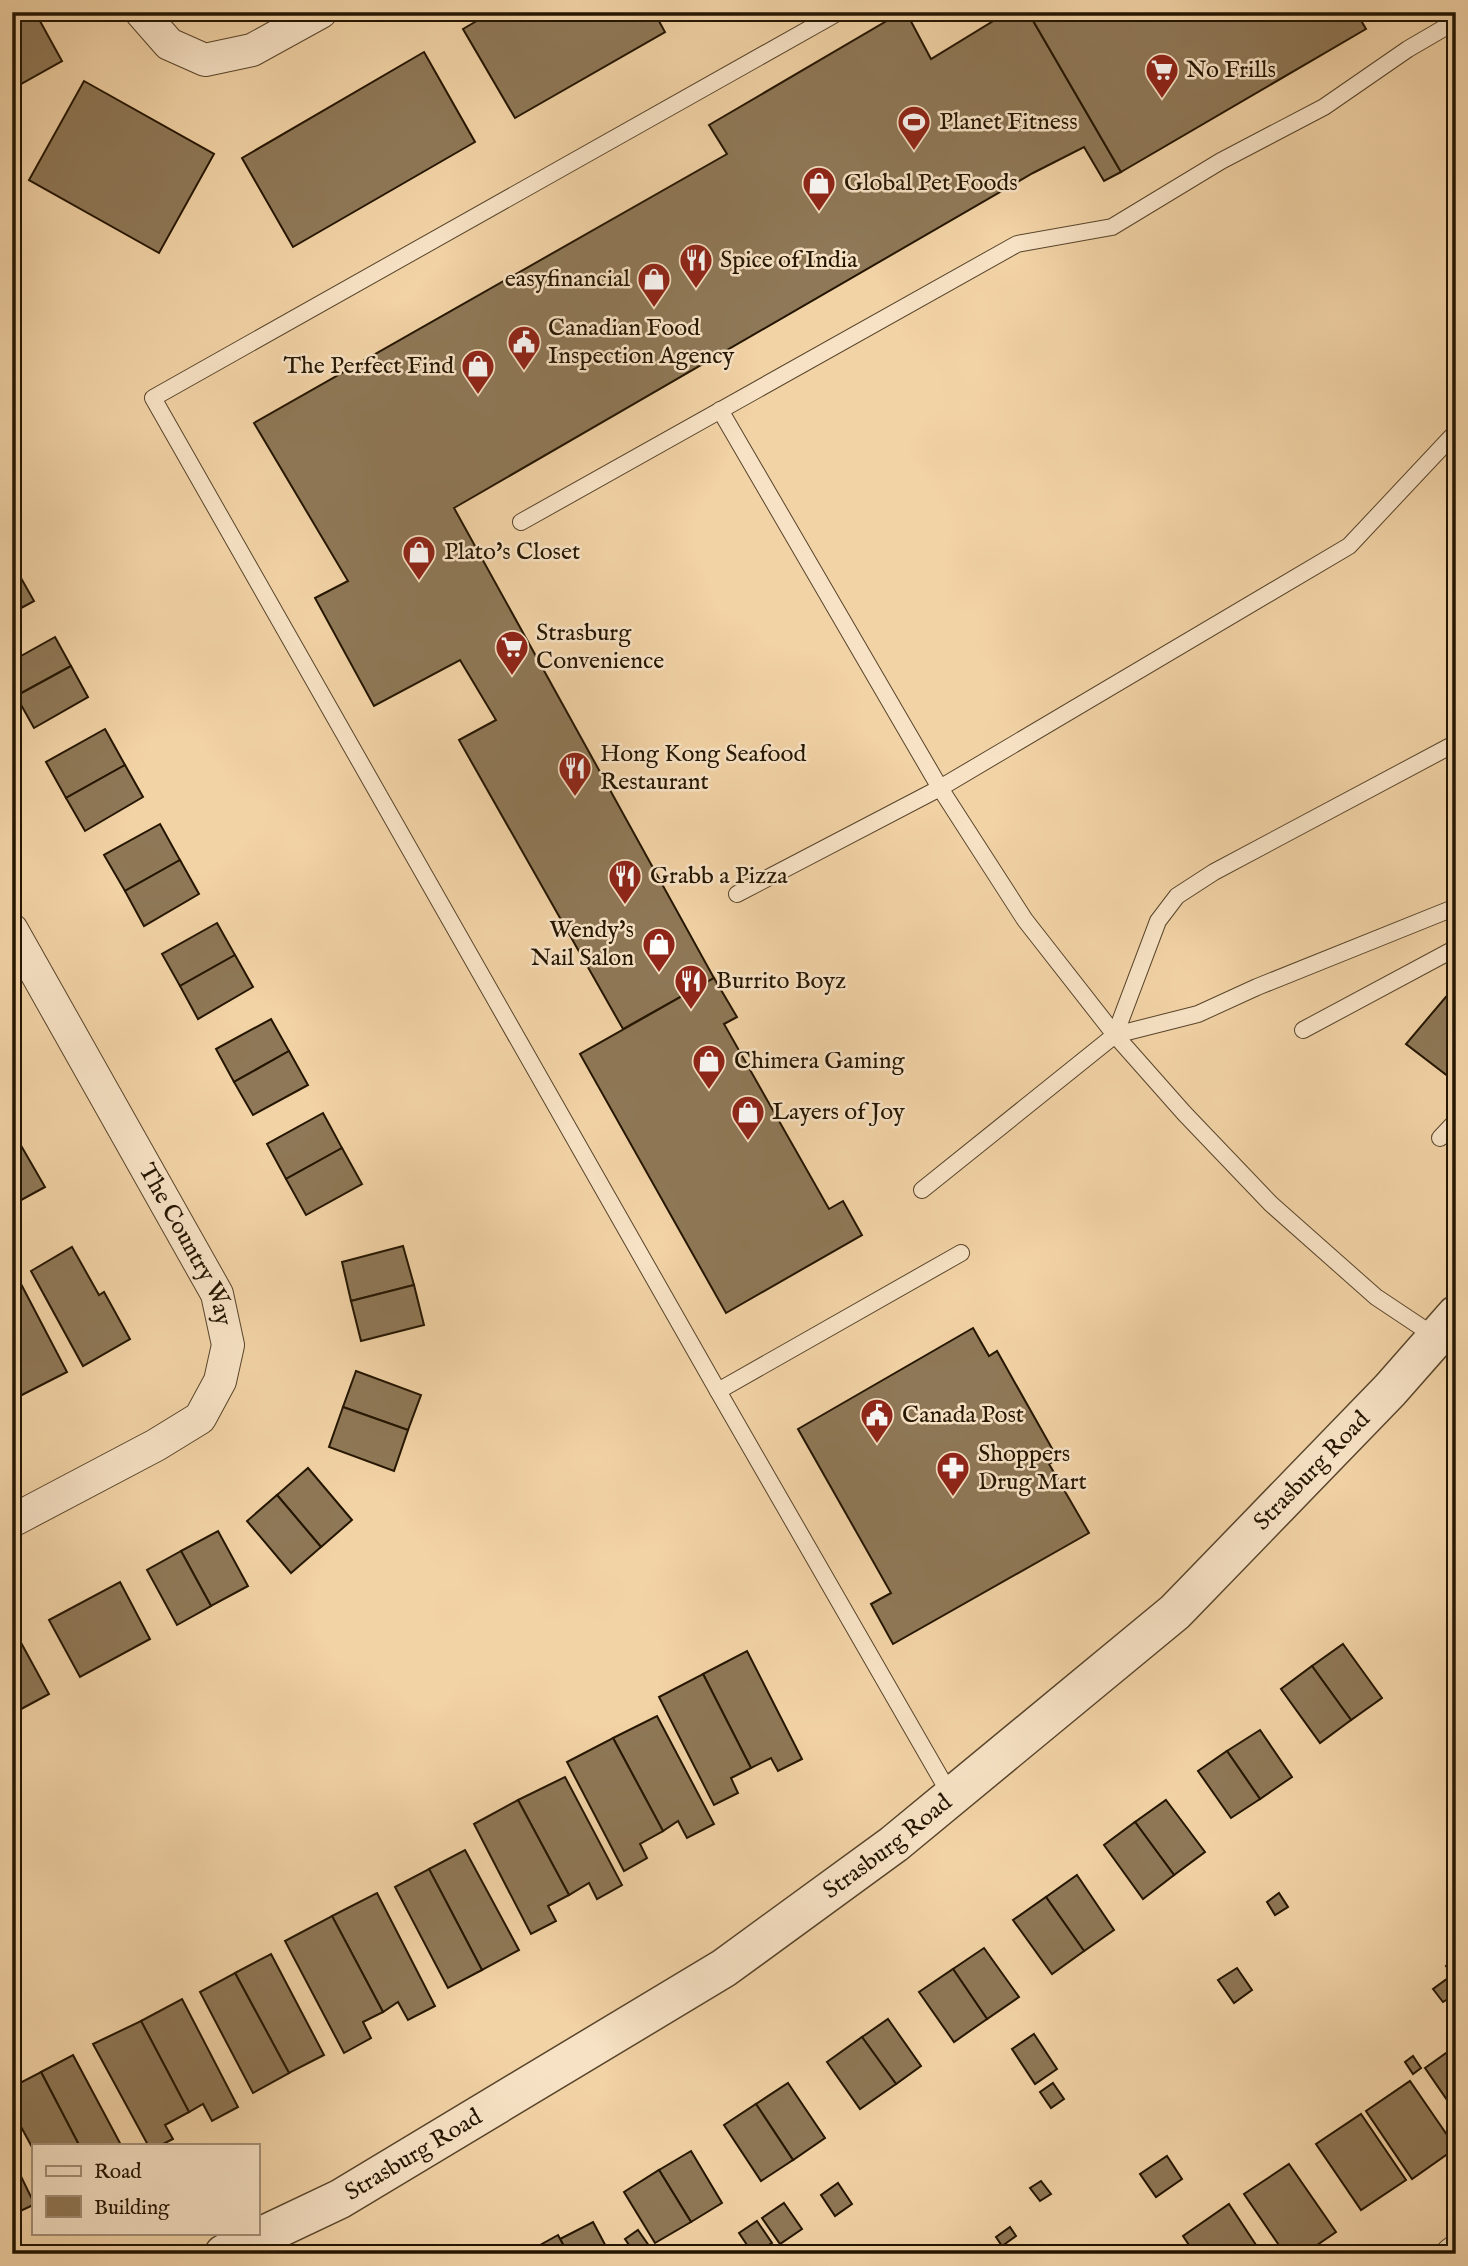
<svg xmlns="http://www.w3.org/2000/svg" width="1468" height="2266" viewBox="0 0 1468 2266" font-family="'IM FELL English',serif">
  <rect width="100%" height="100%" fill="#f2d3a6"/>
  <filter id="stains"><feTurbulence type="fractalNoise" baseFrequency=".00286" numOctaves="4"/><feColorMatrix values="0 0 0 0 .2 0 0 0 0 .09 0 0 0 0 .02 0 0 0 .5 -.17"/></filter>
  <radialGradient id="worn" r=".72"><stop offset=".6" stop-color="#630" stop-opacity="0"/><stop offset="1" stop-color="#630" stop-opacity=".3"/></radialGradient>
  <!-- building -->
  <g fill="#8f7857" stroke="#241501" stroke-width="2">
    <path d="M12,12H35L62,61L12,89Z"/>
    <path d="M492,12H654L665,32L515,118L463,29Z"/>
    <path d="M902,12H906L931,59L1008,12H1028L1121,172L1104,181L1084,147L1033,173L454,508L714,978L623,1029L459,740L496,720L460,660L374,706L315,598L348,581L254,423L727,154L709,125Z"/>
    <path d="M1028,12H1356L1366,29L1121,172Z"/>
    <path d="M424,52L475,142L293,247L242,158Z"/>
    <path d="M84,81L214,154L159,253L29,180Z"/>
    <path d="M17,571L34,601L12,613V573Z"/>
    <path d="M55,637L71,666L16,696L12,690V661Z"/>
    <path d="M71,666L88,697L34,728L16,696Z"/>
    <path d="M105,729L125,765L66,798L46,762Z"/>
    <path d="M125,765L143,797L85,831L66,798Z"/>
    <path d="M160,824L180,860L125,891L104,855Z"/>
    <path d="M180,860L199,894L144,926L125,891Z"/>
    <path d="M217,923L235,955L180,986L162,954Z"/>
    <path d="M235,955L253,987L198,1019L180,986Z"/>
    <path d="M714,978L737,1017L724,1024L829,1209L843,1201L862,1235L726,1313L580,1054Z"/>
    <path d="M1456,985V1077H1449L1406,1044Z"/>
    <path d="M271,1019L289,1051L234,1082L216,1049Z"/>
    <path d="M289,1051L308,1085L253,1115L234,1082Z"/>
    <path d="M323,1113L342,1148L286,1179L267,1144Z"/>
    <path d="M12,1130L45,1187L12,1205Z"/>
    <path d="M342,1148L362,1184L306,1215L286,1179Z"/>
    <path d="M403,1246L414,1285L351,1301L342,1262Z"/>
    <path d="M72,1247L99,1295L104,1292L130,1339L83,1366L31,1271Z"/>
    <path d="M21,1284L67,1372L12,1400V1289Z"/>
    <path d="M414,1285L424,1325L361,1341L351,1301Z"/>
    <path d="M973,1328L989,1356L997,1351L1058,1459L1049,1464L1089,1533L893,1644L871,1604L891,1593L798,1429Z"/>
    <path d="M356,1371L421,1395L408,1430L343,1407Z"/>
    <path d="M343,1407L408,1430L394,1471L329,1447Z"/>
    <path d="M308,1468L352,1520L321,1547L277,1495Z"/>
    <path d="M277,1495L321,1547L291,1573L247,1521Z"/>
    <path d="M218,1531L248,1586L211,1606L181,1551Z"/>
    <path d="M181,1551L211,1606L177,1625L147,1570Z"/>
    <path d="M120,1582L150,1639L80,1677L49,1620Z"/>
    <path d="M19,1639L49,1694L12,1714V1643Z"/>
    <path d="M1343,1644L1382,1698L1351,1720L1312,1666Z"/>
    <path d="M747,1651L802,1759L778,1771L771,1758L751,1768L703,1674Z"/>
    <path d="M1312,1666L1351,1720L1320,1743L1281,1689Z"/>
    <path d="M703,1674L751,1768L731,1778L738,1793L714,1805L659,1697Z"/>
    <path d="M657,1716L714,1824L687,1838L678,1821L663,1831L613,1738Z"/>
    <path d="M1260,1730L1292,1777L1260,1799L1227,1751Z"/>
    <path d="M613,1738L663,1831L640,1844L647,1858L624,1871L567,1762Z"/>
    <path d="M1227,1751L1260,1799L1231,1818L1198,1771Z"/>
    <path d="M565,1777L622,1885L597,1899L589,1883L569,1895L518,1800Z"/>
    <path d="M518,1800L569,1895L548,1906L556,1921L531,1934L474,1824Z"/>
    <path d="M1166,1800L1205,1852L1174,1875L1135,1822Z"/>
    <path d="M1135,1822L1174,1875L1143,1899L1104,1845Z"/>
    <path d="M465,1850L519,1950L482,1970L429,1869Z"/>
    <path d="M429,1869L482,1970L448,1988L395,1887Z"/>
    <path d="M1077,1875L1114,1930L1084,1951L1046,1897Z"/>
    <path d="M377,1893L435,2006L408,2020L398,2002L383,2012L332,1916Z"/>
    <path d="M1279,1893L1288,1907L1275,1915L1267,1902Z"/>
    <path d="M1046,1897L1084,1951L1052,1974L1013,1920Z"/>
    <path d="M332,1916L383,2012L363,2022L371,2038L344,2053L285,1941Z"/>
    <path d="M984,1948L1019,1997L987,2019L953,1969Z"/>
    <path d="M271,1954L324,2055L289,2073L235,1973Z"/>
    <path d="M1456,1959V1979H1455L1446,1966Z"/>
    <path d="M1237,1968L1252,1990L1234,2003L1218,1980Z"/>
    <path d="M953,1969L987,2019L954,2042L919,1992Z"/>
    <path d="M235,1973L289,2073L253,2093L200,1992Z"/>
    <path d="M1448,1978L1456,1994L1443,2002L1433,1989Z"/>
    <path d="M182,1999L238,2107L212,2121L203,2104L189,2112L141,2021Z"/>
    <path d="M888,2019L921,2066L896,2084L862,2037Z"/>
    <path d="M141,2021L189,2112L165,2125L173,2139L161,2145H148L93,2044Z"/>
    <path d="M1034,2034L1057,2069L1035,2084L1012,2049Z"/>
    <path d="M862,2037L896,2084L860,2109L827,2062Z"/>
    <path d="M1456,2046V2113L1425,2068Z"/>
    <path d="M73,2055L121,2145H79L41,2072Z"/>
    <path d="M1413,2056L1421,2068L1413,2074L1405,2062Z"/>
    <path d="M41,2072L79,2145H33V2149L12,2110V2087Z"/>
    <path d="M1410,2081L1456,2148L1412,2179L1366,2111Z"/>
    <path d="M788,2083L825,2138L793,2160L756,2104Z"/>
    <path d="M1053,2083L1064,2099L1051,2108L1040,2092Z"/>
    <path d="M756,2104L793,2160L761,2181L724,2125Z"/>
    <path d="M1361,2114L1406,2180L1361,2210L1316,2144Z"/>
    <path d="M691,2151L722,2203L691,2222L659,2170Z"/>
    <path d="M1167,2156L1182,2179L1156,2197L1140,2174Z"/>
    <path d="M12,2158L33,2201V2205L12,2215Z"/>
    <path d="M1289,2164L1336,2232L1304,2254H1285L1244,2194Z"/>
    <path d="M659,2170L691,2222L655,2243L624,2192Z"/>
    <path d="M1041,2181L1051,2194L1040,2201L1030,2188Z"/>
    <path d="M838,2183L852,2204L835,2216L821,2195Z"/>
    <path d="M784,2203L802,2229L780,2244L762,2218Z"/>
    <path d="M1229,2204L1262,2254H1195L1183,2236Z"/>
    <path d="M757,2221L772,2243L753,2254L739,2233Z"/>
    <path d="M593,2222L610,2254H568L560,2239Z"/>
    <path d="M1010,2227L1016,2236L1002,2246L996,2237Z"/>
    <path d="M638,2230L652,2250L647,2254H635L625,2239Z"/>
    <path d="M558,2235L568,2254H524Z"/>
  </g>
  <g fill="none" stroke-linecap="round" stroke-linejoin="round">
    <defs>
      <g id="service">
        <path d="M839,12L153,398L718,1391L951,1796"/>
        <path d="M720,410L940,788L1025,920L1115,1035L1184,1113L1271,1204L1376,1297L1436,1337"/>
        <path d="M521,522L1017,244L1112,227L1221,161L1324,107L1408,49L1456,21"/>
        <path d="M737,894L940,788L1349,546L1456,432"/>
        <path d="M1303,1030L1456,948"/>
        <path d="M1115,1035L1158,921L1177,896L1214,872L1456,743"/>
        <path d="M1440,1138L1456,1121"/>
        <path d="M922,1190L1115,1035L1198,1014L1257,987L1456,907"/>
        <path d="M718,1391L961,1253"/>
      </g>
      <g id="minor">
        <path d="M141,12L169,44L205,60L252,50L321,12"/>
        <path id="s1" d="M12,930L217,1294L228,1345L220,1381L200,1418L156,1445L12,1521"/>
        <path d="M1452,2254L1456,2251"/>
      </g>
      <g id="tertiary">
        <path id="s2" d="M224,2254L340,2199L724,1968L894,1844L1175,1612L1390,1390L1456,1315"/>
      </g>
    </defs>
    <!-- service casing -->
    <use href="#service" stroke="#58442a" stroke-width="18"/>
    <!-- minor casing -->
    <use href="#minor" stroke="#58442a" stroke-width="34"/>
    <!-- tertiary casing -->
    <use href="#tertiary" stroke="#58442a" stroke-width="41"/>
    <!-- service -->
    <use href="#service" stroke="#f7e2c5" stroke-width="16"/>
    <!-- minor -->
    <use href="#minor" stroke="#f7e2c5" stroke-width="32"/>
    <!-- tertiary -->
    <use href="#tertiary" stroke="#f7e2c5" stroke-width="38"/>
  </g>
  <!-- icons -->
  <defs>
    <symbol id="supermarket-pin" viewBox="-11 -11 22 30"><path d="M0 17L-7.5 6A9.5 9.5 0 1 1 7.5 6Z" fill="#8f2418" stroke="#f7e2c5"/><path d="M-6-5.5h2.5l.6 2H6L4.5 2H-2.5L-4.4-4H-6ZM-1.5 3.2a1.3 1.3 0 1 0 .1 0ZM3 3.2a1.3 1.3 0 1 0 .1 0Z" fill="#fff"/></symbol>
    <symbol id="stadium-pin" viewBox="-11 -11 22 30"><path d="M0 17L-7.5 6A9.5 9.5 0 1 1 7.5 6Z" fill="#8f2418" stroke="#f7e2c5"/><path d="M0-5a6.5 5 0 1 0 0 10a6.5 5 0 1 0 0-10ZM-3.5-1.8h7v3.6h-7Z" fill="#fff"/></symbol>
    <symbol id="shop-pin" viewBox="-11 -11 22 30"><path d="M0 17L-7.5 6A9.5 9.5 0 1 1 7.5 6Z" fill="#8f2418" stroke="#f7e2c5"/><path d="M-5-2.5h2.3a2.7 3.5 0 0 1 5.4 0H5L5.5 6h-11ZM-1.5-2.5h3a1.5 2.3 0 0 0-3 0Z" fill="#fff"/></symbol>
    <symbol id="restaurant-pin" viewBox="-11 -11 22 30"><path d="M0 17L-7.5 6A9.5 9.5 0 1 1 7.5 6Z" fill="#8f2418" stroke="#f7e2c5"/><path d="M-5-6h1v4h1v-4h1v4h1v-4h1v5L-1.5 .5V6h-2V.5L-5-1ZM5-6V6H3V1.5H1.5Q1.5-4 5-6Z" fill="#fff"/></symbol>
    <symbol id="civic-pin" viewBox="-11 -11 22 30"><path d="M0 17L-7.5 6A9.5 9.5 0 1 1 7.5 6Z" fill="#8f2418" stroke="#f7e2c5"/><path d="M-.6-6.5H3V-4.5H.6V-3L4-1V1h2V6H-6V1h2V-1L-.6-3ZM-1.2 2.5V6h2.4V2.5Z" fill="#fff"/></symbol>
    <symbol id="pharmacy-pin" viewBox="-11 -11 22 30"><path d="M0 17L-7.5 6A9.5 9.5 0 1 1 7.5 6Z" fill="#8f2418" stroke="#f7e2c5"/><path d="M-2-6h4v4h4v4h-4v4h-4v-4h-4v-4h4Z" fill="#fff"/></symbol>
  </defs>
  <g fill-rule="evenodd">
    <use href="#supermarket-pin" x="1143" y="51" width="38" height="52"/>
    <use href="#stadium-pin" x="895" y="103" width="38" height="52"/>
    <use href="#shop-pin" x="800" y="164" width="38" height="52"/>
    <use href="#restaurant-pin" x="677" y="241" width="38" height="52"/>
    <use href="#shop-pin" x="635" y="260" width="38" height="52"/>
    <use href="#civic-pin" x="505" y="323" width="38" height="52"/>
    <use href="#shop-pin" x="459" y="347" width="38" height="52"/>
    <use href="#shop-pin" x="400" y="533" width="38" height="52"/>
    <use href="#supermarket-pin" x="493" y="628" width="38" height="52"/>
    <use href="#restaurant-pin" x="556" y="749" width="38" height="52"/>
    <use href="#restaurant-pin" x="606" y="857" width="38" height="52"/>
    <use href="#shop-pin" x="640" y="925" width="38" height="52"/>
    <use href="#restaurant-pin" x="672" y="962" width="38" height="52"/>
    <use href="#shop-pin" x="690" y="1042" width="38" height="52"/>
    <use href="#shop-pin" x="729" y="1093" width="38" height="52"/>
    <use href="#civic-pin" x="858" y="1396" width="38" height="52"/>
    <use href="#pharmacy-pin" x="934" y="1449" width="38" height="52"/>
  </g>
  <g text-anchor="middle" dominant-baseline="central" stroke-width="5" stroke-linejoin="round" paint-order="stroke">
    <!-- poi labels -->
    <g font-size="24" fill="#241501" stroke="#f7e2c5" text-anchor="start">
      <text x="1186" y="70">No Frills</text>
      <text x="939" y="122">Planet Fitness</text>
      <text x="844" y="183">Global Pet Foods</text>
      <text x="720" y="260">Spice of India</text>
      <text x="630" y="279" text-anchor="end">easyfinancial</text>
      <text x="548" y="328">Canadian Food<tspan x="548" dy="28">Inspection Agency</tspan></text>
      <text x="454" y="366" text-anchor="end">The Perfect Find</text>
      <text x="444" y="552">Plato's Closet</text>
      <text x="536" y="633">Strasburg<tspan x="536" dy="28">Convenience</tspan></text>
      <text x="600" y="754">Hong Kong Seafood<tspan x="600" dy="28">Restaurant</tspan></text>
      <text x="650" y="876">Grabb a Pizza</text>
      <text x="634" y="930" text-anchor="end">Wendy's<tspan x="634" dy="28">Nail Salon</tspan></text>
      <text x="716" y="981">Burrito Boyz</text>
      <text x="734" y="1061">Chimera Gaming</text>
      <text x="772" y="1112">Layers of Joy</text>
      <text x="902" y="1415">Canada Post</text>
      <text x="978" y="1454">Shoppers<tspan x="978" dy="28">Drug Mart</tspan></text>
    </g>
    <!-- street labels -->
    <g font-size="24" fill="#241501" stroke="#f7e2c5">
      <text stroke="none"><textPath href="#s1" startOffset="360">The Country Way</textPath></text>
      <text stroke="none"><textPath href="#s2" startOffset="1348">Strasburg Road</textPath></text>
      <text stroke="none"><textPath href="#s2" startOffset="780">Strasburg Road</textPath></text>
      <text stroke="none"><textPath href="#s2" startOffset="214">Strasburg Road</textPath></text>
    </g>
  </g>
  <!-- margin -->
  <rect width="1468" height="2266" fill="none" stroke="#f2d3a6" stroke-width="42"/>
  <rect x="14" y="14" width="1440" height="2238" fill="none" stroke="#241501" stroke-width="3.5"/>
  <rect x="21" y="21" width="1426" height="2224" fill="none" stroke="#241501" stroke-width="2"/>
  <!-- legend -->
  <rect x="32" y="2144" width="228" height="91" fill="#f7e2c5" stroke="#a39077" stroke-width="2"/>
  <rect x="46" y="2166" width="35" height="10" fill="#f7e2c5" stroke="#a39077" stroke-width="2"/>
  <text x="94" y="2178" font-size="21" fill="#241501">Road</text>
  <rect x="46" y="2196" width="35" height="21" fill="#8f7857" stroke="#a39077" stroke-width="2"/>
  <text x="94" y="2214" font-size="21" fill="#241501">Building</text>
  <rect width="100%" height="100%" filter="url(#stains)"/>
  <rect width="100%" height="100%" fill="url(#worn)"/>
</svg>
